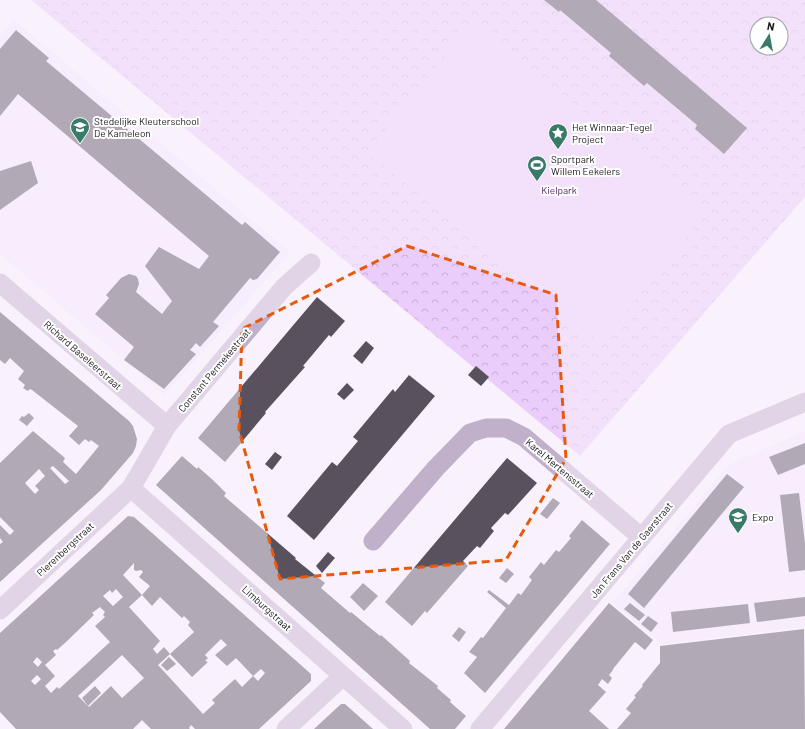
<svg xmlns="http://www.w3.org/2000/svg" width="805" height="729" viewBox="0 0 805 729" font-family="Barlow,sans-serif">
  <defs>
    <pattern id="park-crowns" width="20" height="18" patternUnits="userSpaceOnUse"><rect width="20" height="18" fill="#ebcdfb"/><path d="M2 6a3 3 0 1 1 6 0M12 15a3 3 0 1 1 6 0" fill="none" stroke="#c9afd7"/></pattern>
  </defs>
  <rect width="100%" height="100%" fill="#f9f2fd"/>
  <!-- built -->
  <g fill="#f3e6fa">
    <path d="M13,19L290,252L165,395L0,254V35Z"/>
    <path d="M805,431V627L662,644L612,603L730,464Z"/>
  </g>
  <!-- park -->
  <path fill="url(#park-crowns)" fill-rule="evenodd" d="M31,0H805V199L804,198L580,456ZM757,24H781V48H757Z"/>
  <!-- garden -->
  <path fill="#ebcdfb" d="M474,22L706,213L600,343L367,152Z"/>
  <!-- building -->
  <g fill="#59515d" fill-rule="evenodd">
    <path d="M544,0H596L747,128L724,154L695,129L697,125L647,83L644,86L609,56L611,53L560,10L559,12Z"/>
    <path d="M16,30L49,58L46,61L242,225L245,222L280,252L257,279L253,280L250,278L213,322L219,326L200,347L196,343L190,350L196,354L164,389L124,360L134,347L95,314L109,298L106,295L121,278L129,274L136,276L138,279L139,284L136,292L162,314L172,301L145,266L159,247L199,269L209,256L18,94L0,116V49Z"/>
    <path d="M31,161L38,183L0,210V171Z"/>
    <path d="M317,297L345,321L331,337L329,335L303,366L305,367L265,412L266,413L225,462L198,438Z"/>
    <path d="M0,312L129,421L133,426L137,439L136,446L133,453L101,490L0,582V544L3,542L0,538V525L10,535L14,531L0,517V463L33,431L65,458L63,462L76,474L99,446L91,440L89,442L85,439L79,445L69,436L78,426L32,390L30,389L28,391L23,388L25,385L18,379L24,371L10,358L5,364L0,360ZM53,466L69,481L65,484L50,468ZM39,469L45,476L35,486L39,490L35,494L25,483Z"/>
    <path d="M366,341L374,348L362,364L353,356Z"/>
    <path d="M476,366L489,377L481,386L468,375Z"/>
    <path d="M409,375L435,396L314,540L287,516L332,462L337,466L358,441L353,437L393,389L395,392Z"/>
    <path d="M347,383L354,390L344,400L337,394Z"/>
    <path d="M29,413L34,418L27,426L19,420L22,416L24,417Z"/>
    <path d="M805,443V464L778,475L769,457Z"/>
    <path d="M275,452L282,457L272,470L265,464Z"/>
    <path d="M182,456L197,469L198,467L213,480L226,493L224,496L296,558L295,559L325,583L321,588L350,613L351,612L380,636L381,635L410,661L409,663L438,686L437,688L451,700L450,702L466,716L455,729H430L156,485Z"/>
    <path d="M507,458L537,483L508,515L505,513L491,528L494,531L480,548L477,546L463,561L468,566L427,613L425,611L412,626L385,602Z"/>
    <path d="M727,474L744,487L644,608L628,594Z"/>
    <path d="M799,493L805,543V570L789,572L780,495Z"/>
    <path d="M553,498L560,503L547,519L540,514Z"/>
    <path d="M128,516L134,517L311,674V681L259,729H195L191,725L189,728L190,729H151L142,720L133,729H16L0,712V633ZM134,563V570L136,571L141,570L143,572L139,577L150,586L142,595L152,606L160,597L182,618L184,616L190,622L188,625L194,632L170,654L192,677L208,662L205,661L208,658L205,655L221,639L227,645L215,655L227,666L236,658L253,676L242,687L235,679L212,700L215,703L203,714L158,665L170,654L164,647L157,654L153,649L160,641L129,607L142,595L123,575ZM116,589L123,597L113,606L103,596L110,590L112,593ZM100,607L105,612L103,615L105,617L95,626L110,642L59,689L57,687L51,693L45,686L55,676L45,665L56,655L53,651L56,649L57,650L66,642L94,615L92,613ZM122,655L144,678L122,698L111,686L89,707L78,696ZM37,657L42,662L38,667L33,662ZM261,669L265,673L258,681L253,676ZM37,675L41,679L35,685L31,681Z"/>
    <path d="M582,520L610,544L485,693L464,673L477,657L469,652L481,637L483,638L506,608L487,592L489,590L509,605L518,593L521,595L532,580L529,577L541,562L544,565L556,550L559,552L571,538L569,536Z"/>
    <path d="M328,552L335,558L322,573L316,566Z"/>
    <path d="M507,568L514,574L506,583L499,578Z"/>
    <path d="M363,583L378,596L364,611L350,597Z"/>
    <path d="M805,597V616L757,622L754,603Z"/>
    <path d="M609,603L653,640L645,650L635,642L613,669V670L609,675L612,678L608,684L602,679L598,685L606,692L589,711L609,729H504Z"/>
    <path d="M630,603L645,615L639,621L624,609Z"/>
    <path d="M748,604L750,623L673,632L671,612Z"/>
    <path d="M648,616L658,623L651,632L641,624Z"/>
    <path d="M459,627L466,632L459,642L452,636Z"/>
    <path d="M804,629L805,729H617L631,713L626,709L636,697L634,696L643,686L642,685L660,663V646Z"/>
    <path d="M169,657L176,664L167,671L161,665Z"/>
    <path d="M95,686L101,693L88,706L82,698Z"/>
    <path d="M341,704H345L373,729H314Z"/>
  </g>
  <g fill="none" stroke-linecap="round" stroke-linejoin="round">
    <!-- minor -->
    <g stroke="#c0b0c9" stroke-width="19">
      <path d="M0,283L167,426"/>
      <path d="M131,488L403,729"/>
      <path d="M373,541L436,468L470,433L486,428H506L524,437L641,537"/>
      <path d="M0,610L131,488L167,426L284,287L311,263"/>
      <path d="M286,729L343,676"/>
      <path d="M480,729L729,434L805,402"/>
    </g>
  </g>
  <!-- marked area -->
  <path d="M0 0H805V729H0ZM407,246L556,295L566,459L506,560L280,579L239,430L242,329Z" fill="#f9f2fd" fill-opacity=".55" fill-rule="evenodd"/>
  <path fill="none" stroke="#e8590c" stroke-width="3" stroke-dasharray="8 5" stroke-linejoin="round" d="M407,246L556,295L566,459L506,560L280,579L239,430L242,329Z"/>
  <!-- icons -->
  <defs>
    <symbol id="school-pin" viewBox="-11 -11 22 30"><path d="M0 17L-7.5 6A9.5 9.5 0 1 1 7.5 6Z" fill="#3a7a69" stroke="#fff"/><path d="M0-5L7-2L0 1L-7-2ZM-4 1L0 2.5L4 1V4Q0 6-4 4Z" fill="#fff"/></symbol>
    <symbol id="sight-pin" viewBox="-11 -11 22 30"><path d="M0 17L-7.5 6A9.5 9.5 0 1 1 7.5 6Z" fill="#3a7a69" stroke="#fff"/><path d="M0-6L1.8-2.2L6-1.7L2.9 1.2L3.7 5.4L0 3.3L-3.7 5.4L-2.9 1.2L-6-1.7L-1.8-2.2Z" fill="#fff"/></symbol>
    <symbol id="stadium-pin" viewBox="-11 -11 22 30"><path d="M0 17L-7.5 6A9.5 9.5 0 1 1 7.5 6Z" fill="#3a7a69" stroke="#fff"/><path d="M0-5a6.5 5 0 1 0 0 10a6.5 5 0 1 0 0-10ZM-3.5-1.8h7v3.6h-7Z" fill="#fff"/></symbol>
  </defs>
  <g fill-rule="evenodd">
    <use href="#school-pin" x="69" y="116" width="22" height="30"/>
    <use href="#sight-pin" x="547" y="122" width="22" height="30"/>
    <use href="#stadium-pin" x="526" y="154" width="22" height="30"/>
    <use href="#school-pin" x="727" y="506" width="22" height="30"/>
  </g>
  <g text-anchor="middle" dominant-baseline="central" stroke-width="4" stroke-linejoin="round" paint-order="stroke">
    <!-- poi labels -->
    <g font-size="10" fill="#18151a" stroke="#fff" text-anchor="start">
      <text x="94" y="121">Stedelijke Kleuterschool<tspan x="94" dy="12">De Kameleon</tspan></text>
      <text x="572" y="127">Het Winnaar-Tegel<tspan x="572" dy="12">Project</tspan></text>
      <text x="551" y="159">Sportpark<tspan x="551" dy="12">Willem Eekelers</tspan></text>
      <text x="752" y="517">Expo</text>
    </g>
    <!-- park labels -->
    <g font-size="10" fill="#4c1e60" stroke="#fff">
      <text x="559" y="190">Kielpark</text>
    </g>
    <!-- street labels -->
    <g font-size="10" fill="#18151a" stroke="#fff">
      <text transform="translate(83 355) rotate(41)">Richard Baseleerstraat</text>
      <text transform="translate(214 370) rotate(-50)">Constant Permekestraat</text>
      <text transform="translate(560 468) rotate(40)">Karel Mertensstraat</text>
      <text transform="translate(65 549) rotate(-43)">Pierenbergstraat</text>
      <text transform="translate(631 550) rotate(-50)">Jan Frans Van de Gaerstraat</text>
      <text transform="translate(267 608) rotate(42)">Limburgstraat</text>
    </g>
  </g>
  <!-- north arrow -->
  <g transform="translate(769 36) rotate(11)"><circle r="19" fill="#ffffff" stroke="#a3a1a3"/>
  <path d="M0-3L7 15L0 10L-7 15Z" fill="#3a7a69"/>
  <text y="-6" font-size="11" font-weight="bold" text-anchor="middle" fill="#18151a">N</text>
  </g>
</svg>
